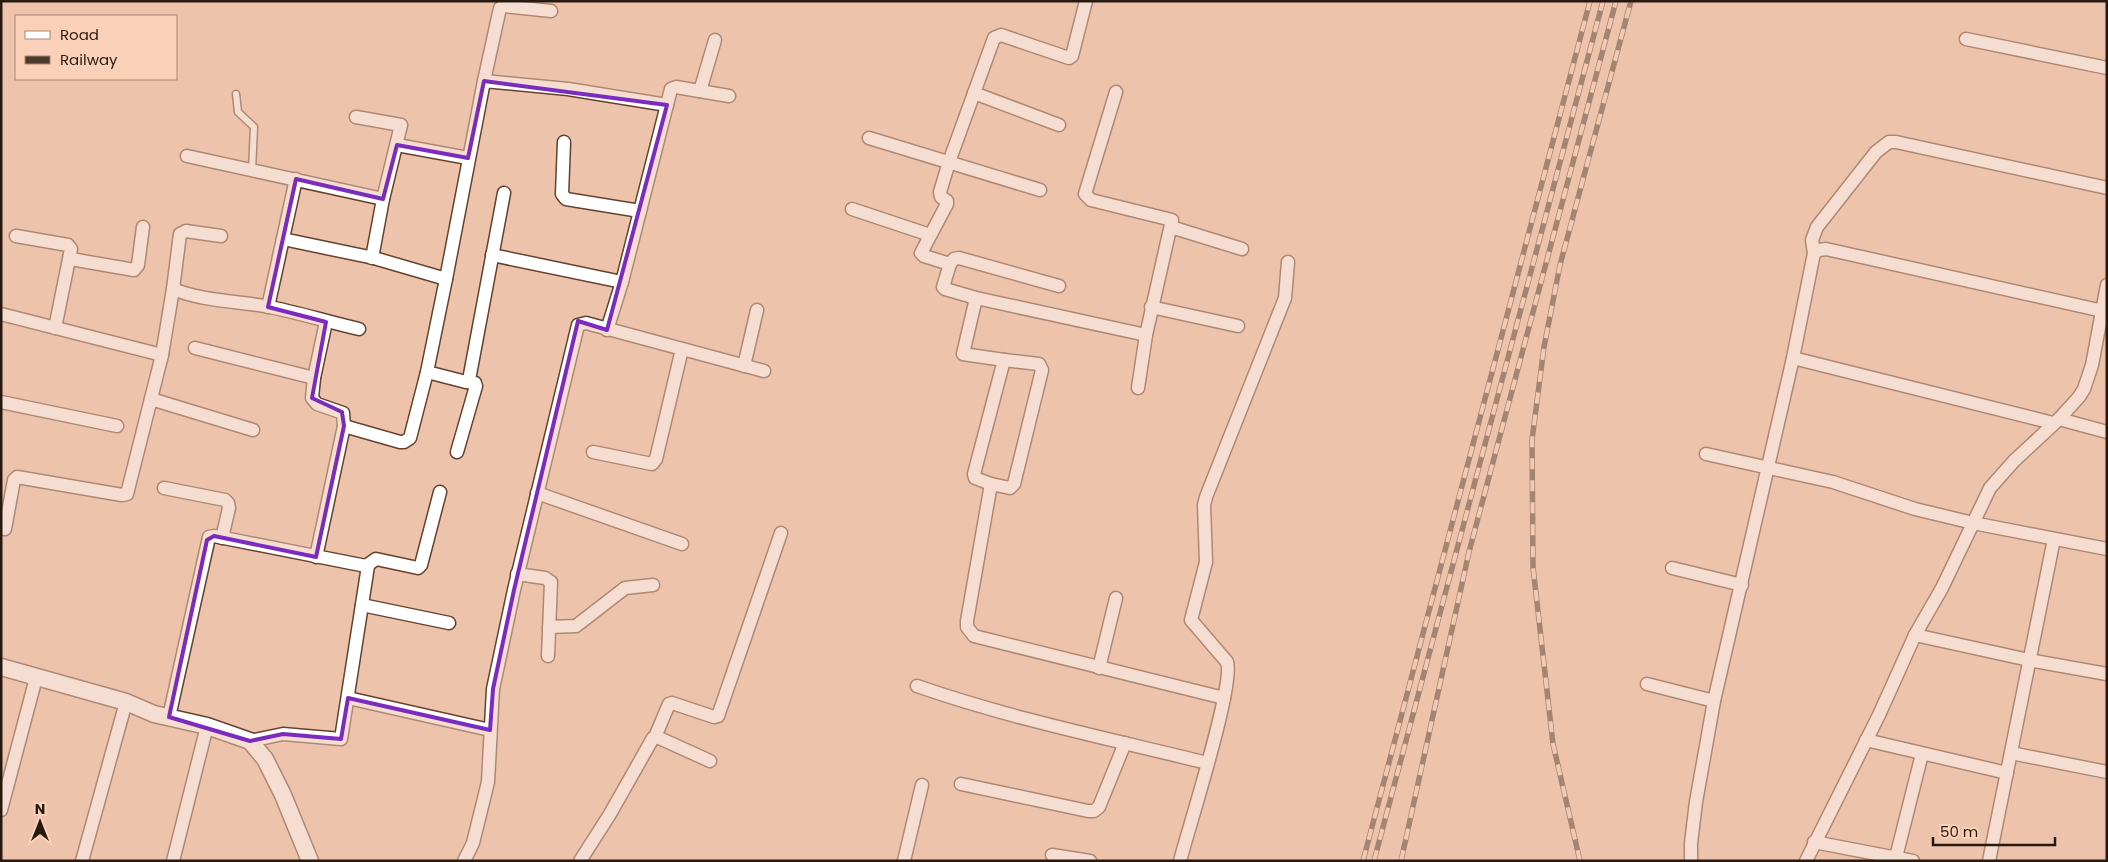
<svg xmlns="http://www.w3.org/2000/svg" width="2108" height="862" viewBox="0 0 2108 862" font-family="Poppins,sans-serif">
  <rect width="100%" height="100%" fill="#edc3ac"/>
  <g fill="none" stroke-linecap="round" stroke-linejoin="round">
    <defs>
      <path id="service" d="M236,94L238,112L254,127L252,170"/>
      <g id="minor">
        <path d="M1966,39L2107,68"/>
        <path d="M484,81L500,8L504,6L551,11"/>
        <path d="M700,91L715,40"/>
        <path d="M974,93L1059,125"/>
        <path d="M356,117L401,125L383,199L372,258"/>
        <path d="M869,138L1040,190"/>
        <path d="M564,142L562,194L566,199L640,211"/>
        <path d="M397,145L468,158"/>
        <path d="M187,156L383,199"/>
        <path d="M852,209L930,235"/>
        <path d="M1171,227L1242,249"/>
        <path d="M16,236L68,245L71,249L55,328"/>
        <path d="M283,239L374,258L446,279"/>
        <path d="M1814,253L1812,240L1817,227L1876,152L1889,142H1896L2107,188"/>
        <path d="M492,255L622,282"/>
        <path d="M71,259L134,270L138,265L143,227"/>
        <path d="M950,264L954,259L959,258L1059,286"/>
        <path d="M173,289C203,301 234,301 265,306C297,312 328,322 359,329"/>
        <path d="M976,298L945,289L943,287L950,264L924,256L921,253L947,204V201L941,197L940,192L949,162L994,38L1001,35L1069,58L1072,56L1086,1"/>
        <path d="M268,307L296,179"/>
        <path d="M1151,307L1238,326"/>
        <path d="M1,314L162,355L173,289L180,234L186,231L221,236"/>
        <path d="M607,330L622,282L671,89L676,87L729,96"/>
        <path d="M195,348L314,378"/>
        <path d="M1793,358L2053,423"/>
        <path d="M1004,360L1039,364L1042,370L1014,484L1010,488L991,484L967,621V627L974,636L1224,698"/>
        <path d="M744,366L757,310"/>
        <path d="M427,372L466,382L469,380L504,193"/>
        <path d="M1138,388L1146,335"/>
        <path d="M151,399L253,430"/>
        <path d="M1,402L117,426"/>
        <path d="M2059,419L2107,432"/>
        <path d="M344,426L400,442H404L410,438L427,372L446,279L484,81L568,89L667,105"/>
        <path d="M457,452L476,386L475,383L467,382"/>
        <path d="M593,452L652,464L656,459L682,349"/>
        <path d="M1706,454L1833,482L1915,509L1973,523L2107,549"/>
        <path d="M991,484L975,478L974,474L1004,360L963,354L976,298L1146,335L1172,220L1091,200L1085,194L1116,92"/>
        <path d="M164,488L225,500L228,503L229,508L222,538"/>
        <path d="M537,493L682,544"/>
        <path d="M5,529L14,480L17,477L122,495L127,494L162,355"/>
        <path d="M316,557L344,426L343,413L317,404L312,398L314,378L326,322"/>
        <path d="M1672,568L1742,585"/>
        <path d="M517,574L545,578L551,582L548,656"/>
        <path d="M362,605L449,623"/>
        <path d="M549,627L576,626L625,588L653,585"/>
        <path d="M1915,635L2029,660L2107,674"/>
        <path d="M1099,668L1116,598"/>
        <path d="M1647,684L1714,701"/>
        <path d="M917,686C1012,719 1110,739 1207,763"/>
        <path d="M348,698L490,730"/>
        <path d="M169,717L209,537L214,536L366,566L376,559L418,568L421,565L440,492"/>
        <path d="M655,737L669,704L672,703L714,717L718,716L781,533"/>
        <path d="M1866,740L2007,773"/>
        <path d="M250,741L283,734L341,739L368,566"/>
        <path d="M2011,753L2107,772"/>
        <path d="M961,784L1088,811H1094L1099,807L1125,743"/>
        <path d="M1,810L36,678"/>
        <path d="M1814,842L1913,861"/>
        <path d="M1052,855L1090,861"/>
        <path d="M82,861L126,702"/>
        <path d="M173,861L207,726"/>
        <path d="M464,861L473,843L488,782L493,689L514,590L578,325L586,323L764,371"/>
        <path d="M580,861L610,814L653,738L657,737L710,761"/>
        <path d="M904,861L922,785"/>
        <path d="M1180,861C1188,830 1235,683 1227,662L1191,620L1206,562L1204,505L1206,497L1285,298L1288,262"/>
        <path d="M1691,861V843L1696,802L1714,701L1793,358L1814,253L1819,250L1826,249L2107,312"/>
        <path d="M1806,861L1879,715L1915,635L1942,588L1990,488L2014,461L2059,419L2079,397L2084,389L2092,365L2107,285"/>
        <path d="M1895,861L1922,754"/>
        <path d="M1989,861L2054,539"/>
      </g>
      <path id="tertiary" d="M1,667L126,702L154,714L207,726L250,741L265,759L283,795L310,861"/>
    </defs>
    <!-- service casing -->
    <use href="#service" stroke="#65422f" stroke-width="9"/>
    <!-- minor casing -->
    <use href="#minor" stroke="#65422f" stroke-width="15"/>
    <!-- tertiary casing -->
    <use href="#tertiary" stroke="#65422f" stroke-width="19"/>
    <!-- service -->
    <use href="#service" stroke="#fff" stroke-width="6"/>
    <!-- minor -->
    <use href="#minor" stroke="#fff" stroke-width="12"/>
    <!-- tertiary -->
    <use href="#tertiary" stroke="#fff" stroke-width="16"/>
    <defs>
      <g id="rail">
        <path d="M1363,861L1590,1"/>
        <path d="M1374,861L1603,1"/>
        <path d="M1401,861L1469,552L1616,1"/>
        <path d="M1580,861L1553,744L1533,567L1532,440L1544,347L1560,265L1631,1"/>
      </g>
    </defs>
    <!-- rail casing -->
    <use href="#rail" stroke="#4d392e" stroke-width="5.5"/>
    <!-- rail -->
    <use href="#rail" stroke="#fad0b9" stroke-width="4" stroke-dasharray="11" stroke-linecap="butt"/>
  </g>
  <!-- marked area -->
  <path d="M0 0H2108V862H0ZM484,81L667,105L607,330L578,321L514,590L493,689L490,730L348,698L341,739L283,734L250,741L169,717L207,540L214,536L316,557L344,426L342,412L312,398L326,322L268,307L296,179L383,199L397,145L468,158Z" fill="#edc3ac" fill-opacity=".55" fill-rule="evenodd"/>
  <path fill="none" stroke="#7b2cbf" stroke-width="4" stroke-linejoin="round" d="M484,81L667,105L607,330L578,321L514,590L493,689L490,730L348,698L341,739L283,734L250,741L169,717L207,540L214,536L316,557L344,426L342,412L312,398L326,322L268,307L296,179L383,199L397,145L468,158Z"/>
  <!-- border -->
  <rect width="2108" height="862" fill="none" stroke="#281910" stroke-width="5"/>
  <!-- legend -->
  <rect x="15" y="15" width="162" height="65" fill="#fad0b9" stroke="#a68775"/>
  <rect x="25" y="31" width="25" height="8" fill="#ffffff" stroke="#a68775"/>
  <text x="60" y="40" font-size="15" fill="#281910">Road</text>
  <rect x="25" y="56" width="25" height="8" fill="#4d392e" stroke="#a68775"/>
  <text x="60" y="65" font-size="15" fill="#281910">Railway</text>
  <!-- north arrow -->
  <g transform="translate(40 822)" stroke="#fad0b9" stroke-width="4" paint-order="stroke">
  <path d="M0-4L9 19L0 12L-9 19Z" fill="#281910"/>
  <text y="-8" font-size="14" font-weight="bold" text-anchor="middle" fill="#281910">N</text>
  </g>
  <!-- scale -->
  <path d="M1933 837v8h122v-8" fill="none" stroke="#281910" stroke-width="2.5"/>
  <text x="1940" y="837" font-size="15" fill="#281910" stroke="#fad0b9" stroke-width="4" paint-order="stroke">50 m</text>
</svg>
